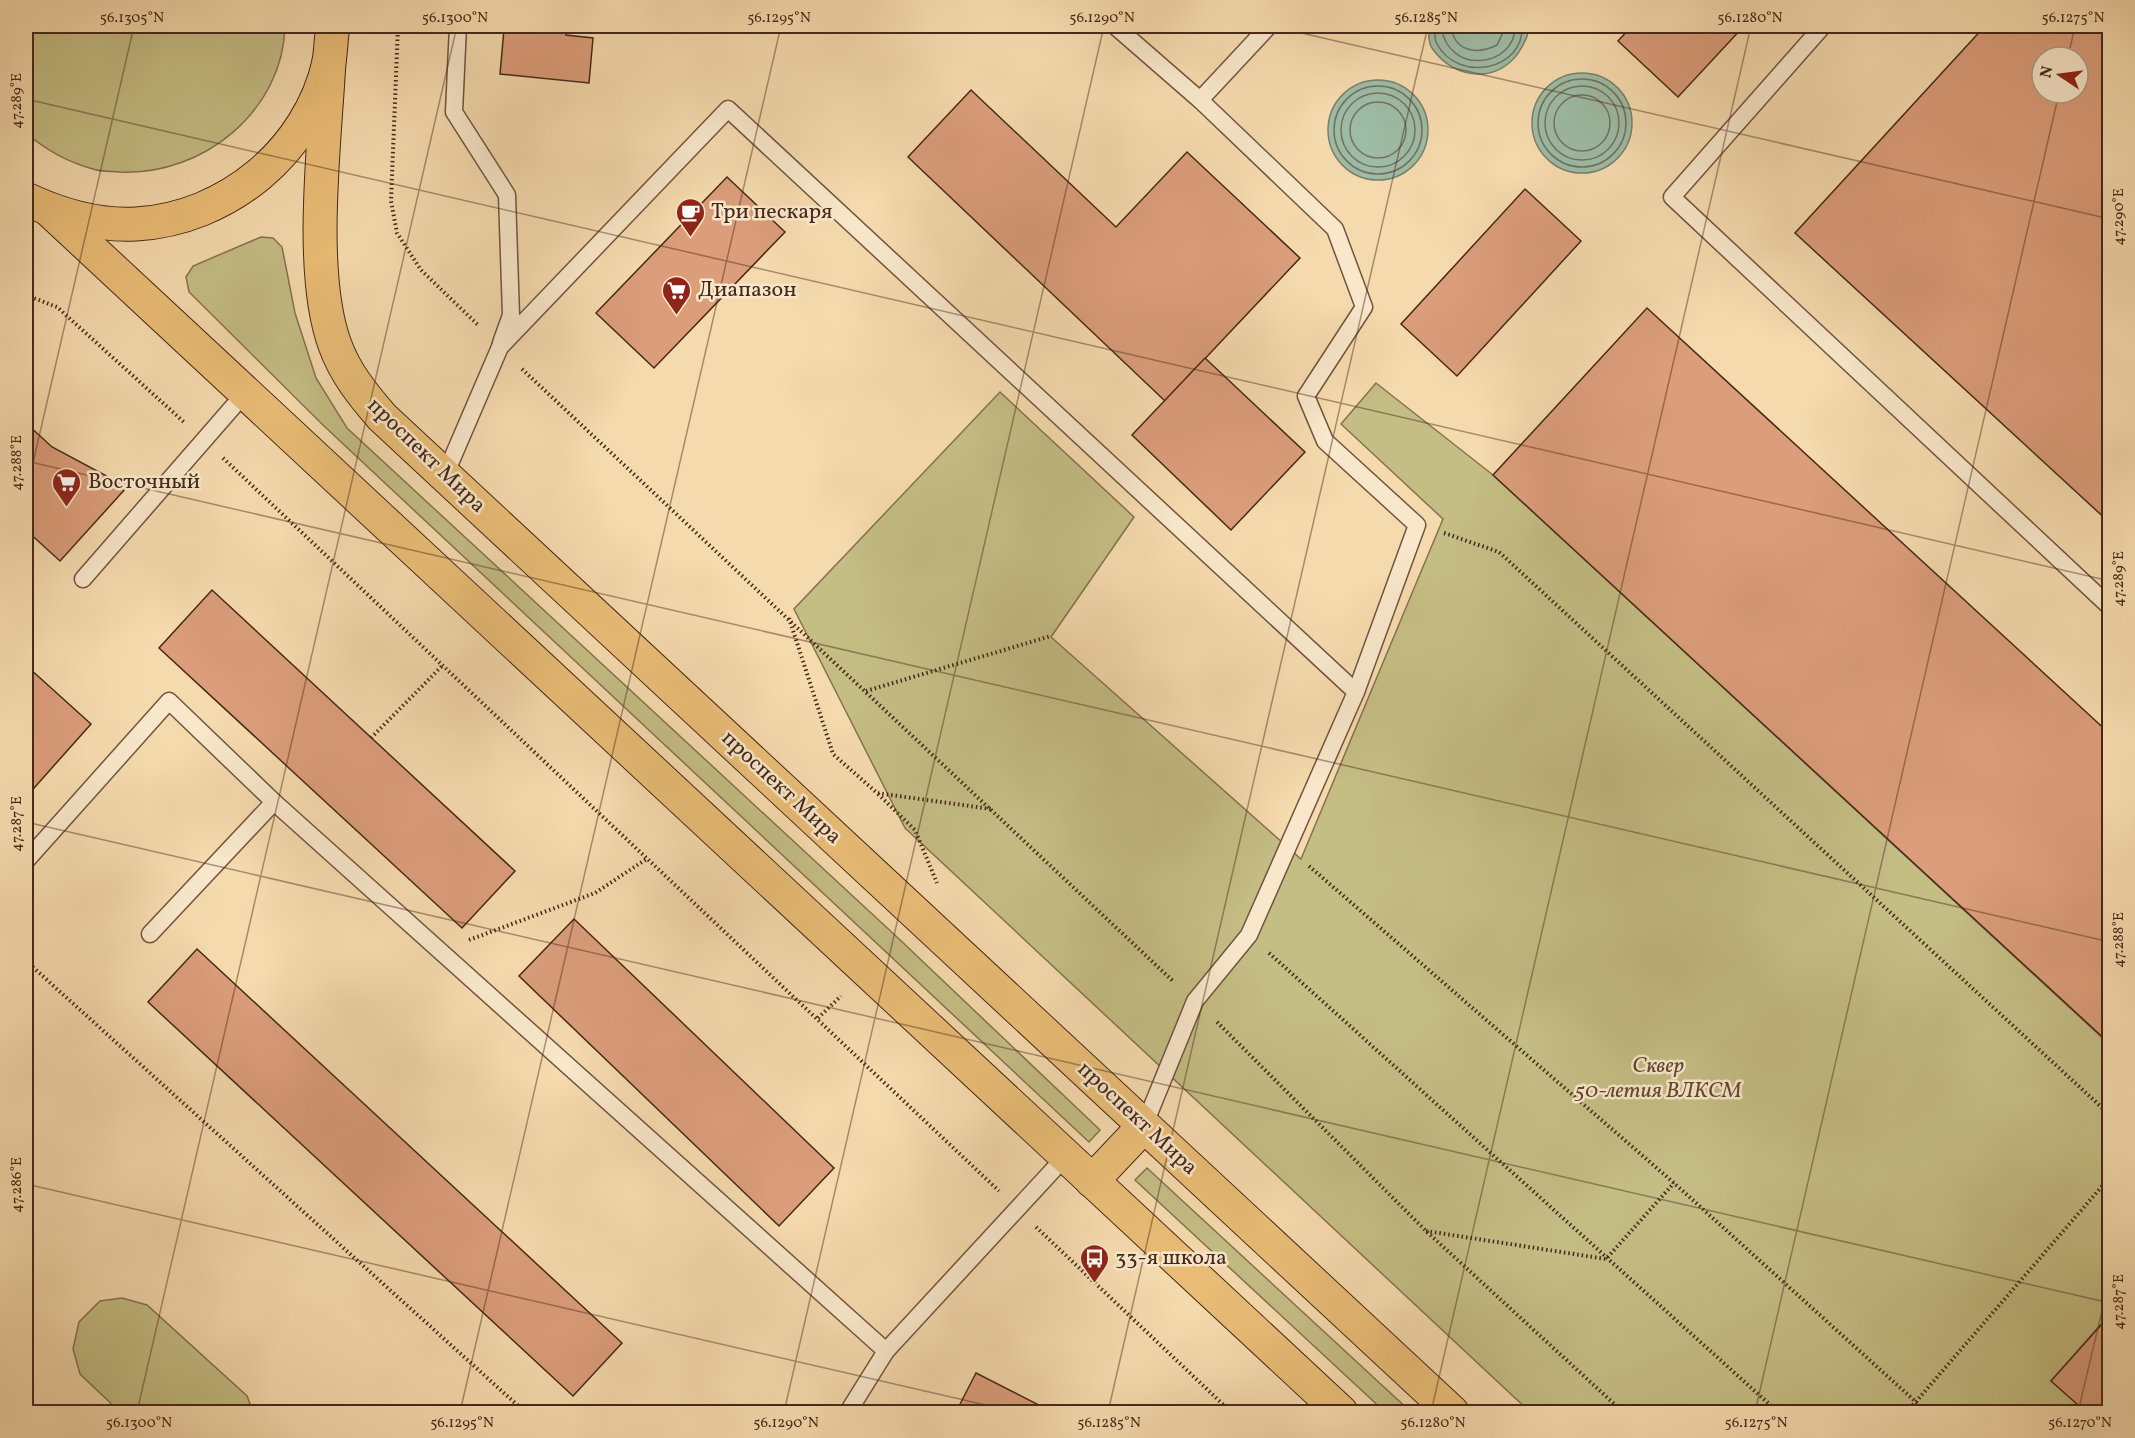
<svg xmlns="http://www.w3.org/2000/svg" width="2135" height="1438" viewBox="0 0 2135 1438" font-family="Vollkorn,serif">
  <rect width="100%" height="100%" fill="#f5daad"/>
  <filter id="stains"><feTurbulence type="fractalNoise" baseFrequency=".00333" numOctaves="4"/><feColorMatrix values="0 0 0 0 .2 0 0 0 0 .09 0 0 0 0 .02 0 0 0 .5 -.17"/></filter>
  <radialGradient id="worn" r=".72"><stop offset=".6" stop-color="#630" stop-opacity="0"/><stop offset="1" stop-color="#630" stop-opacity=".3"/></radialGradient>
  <!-- green -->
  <g fill="#c4bd84" stroke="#85724f" stroke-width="1.5">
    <path d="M26,26H285C283,111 203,176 120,172C112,171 101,172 93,169C67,162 46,150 26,133Z"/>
    <path d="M261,237L273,238L282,247L295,313L316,378L347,428L897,937L1100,1130L1089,1142L324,426L189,292L186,277L193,266Z"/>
    <path d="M1376,383L1493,475L2109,1044V1315L2051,1381L2086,1412H1530L905,828L794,609L1000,392L1134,517L1051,637L1301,859L1443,519L1341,424Z"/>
    <path d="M1147,1168L1411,1412H1385L1135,1180Z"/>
    <path d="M122,1298L147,1305L247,1396L253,1412H120L80,1374L73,1349L79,1322L100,1301Z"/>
  </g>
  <!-- water -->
  <g fill="#9dbba5" stroke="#7a806d" stroke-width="1.5">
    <path d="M1428,26H1528C1529,34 1526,39 1522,47C1502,84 1455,82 1432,48C1428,43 1429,32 1428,26Z"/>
    <circle cx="1582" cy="123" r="50"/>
    <circle cx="1378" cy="130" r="50"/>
  </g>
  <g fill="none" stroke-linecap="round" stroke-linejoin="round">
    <!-- shore -->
    <g stroke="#727260" stroke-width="1.5">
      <path d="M1434,26C1435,31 1434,39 1437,44C1458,83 1524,71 1522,26"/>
      <path d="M1441,26C1448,77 1516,67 1515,26"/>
      <path d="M1451,26C1454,52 1477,55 1497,45L1506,26"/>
      <circle cx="1582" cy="123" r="44"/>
      <circle cx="1378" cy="130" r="44"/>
      <circle cx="1582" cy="123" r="37"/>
      <circle cx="1378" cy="130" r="37"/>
      <circle cx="1582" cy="123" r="28"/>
      <circle cx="1378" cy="130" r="28"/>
    </g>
  </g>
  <!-- building -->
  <g fill="#db9d7a" stroke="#46281a" stroke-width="1.5" fill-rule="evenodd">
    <path d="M531,26H567L566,35L593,38L589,83L500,74L504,29L531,32Z"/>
    <path d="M1632,26H1744L1678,97L1618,41Z"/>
    <path d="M1985,26H2110V523L1795,233ZM2042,57H2078V93H2042Z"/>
    <path d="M971,90L1116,227L1187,152L1300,258L1165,401L908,157Z"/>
    <path d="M727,177L785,232L654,368L596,313Z"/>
    <path d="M1525,189L1581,241L1457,376L1401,324Z"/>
    <path d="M1647,308L2110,734V1044L1493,475Z"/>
    <path d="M1205,358L1305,452L1231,530L1132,435Z"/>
    <path d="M26,423L52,447L127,487L60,561L26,530Z"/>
    <path d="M212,590L515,871L462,928L159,648Z"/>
    <path d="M29,668L91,724L26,797V672Z"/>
    <path d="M574,919L834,1168L779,1226L519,976Z"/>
    <path d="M197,949L622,1343L573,1396L148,1002Z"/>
    <path d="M2110,1315V1412H2086L2051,1381Z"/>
    <path d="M976,1373L1039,1405L1036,1412H956Z"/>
  </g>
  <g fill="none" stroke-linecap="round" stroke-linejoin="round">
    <defs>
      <g id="lane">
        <path d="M458,26L454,112L507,195L511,315L501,343"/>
        <path d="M1115,26L1200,100L1269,26"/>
        <path d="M1823,26L1672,197L2110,607"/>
        <path d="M445,475L500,347L728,109L1356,692"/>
        <path d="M83,579L245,393"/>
        <path d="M26,861L169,701L274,802L886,1351"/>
        <path d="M150,934L274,802"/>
        <path d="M1144,1126L1195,1001L1249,935L1356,692L1417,525L1325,441L1306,396L1364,307L1335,229L1200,100"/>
        <path d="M848,1412L886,1351L1066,1156"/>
      </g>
      <g id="primary">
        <path d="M329,61C325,140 308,272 335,345C345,373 363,395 382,417L1452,1412"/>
        <path d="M26,199C60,215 98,226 136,224C227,219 309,151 329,62C331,50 331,37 333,26"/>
        <path d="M48,209L1341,1412"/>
        <path d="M1092,1181L1144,1126"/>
      </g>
    </defs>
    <!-- lane casing -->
    <use href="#lane" stroke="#72543f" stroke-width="19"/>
    <!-- primary casing -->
    <use href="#primary" stroke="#46281a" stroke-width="35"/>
    <!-- path -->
    <g stroke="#46281a" stroke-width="4" stroke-dasharray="1.5 3" stroke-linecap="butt">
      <path d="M398,26L391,201L397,233L421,270L478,325"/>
      <path d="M26,295L57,307L185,423"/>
      <path d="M522,369L1174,982"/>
      <path d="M223,458L999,1191"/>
      <path d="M1444,533L1499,552L2110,1115"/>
      <path d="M789,618L833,754L877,793L991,809"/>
      <path d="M866,691L1051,636"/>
      <path d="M371,738L443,665"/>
      <path d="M878,794L915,830L937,883"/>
      <path d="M1309,866L1674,1183L1927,1412"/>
      <path d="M469,940L595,893L648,858"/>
      <path d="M1269,953L1778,1412"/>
      <path d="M26,961L525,1412"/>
      <path d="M818,1018L841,996"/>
      <path d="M1217,1022L1426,1231L1623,1412"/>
      <path d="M1036,1227L1231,1412"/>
      <path d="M1426,1231L1606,1259L1674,1183"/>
      <path d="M1907,1412L2110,1177"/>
    </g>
    <!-- lane -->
    <use href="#lane" stroke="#f8e7ca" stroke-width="16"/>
    <!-- primary -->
    <use href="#primary" stroke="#eabd76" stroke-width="33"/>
  </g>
  <!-- ticks -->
  <path fill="none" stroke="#46281a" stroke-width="1.5" stroke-opacity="0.45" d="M1271,26L2110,219M2068,57L2075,26M26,99L2110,581M26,461L2110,942M26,493L134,26M26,822L2110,1303M26,1184L1016,1412M137,1412L457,26M460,1412L781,26M784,1412L1104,26M1108,1412L1428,26M1431,1412L1751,26M1755,1412L2059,93M2078,1412L2110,1277"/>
  <!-- icons -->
  <defs>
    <symbol id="cafe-pin" viewBox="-11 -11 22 30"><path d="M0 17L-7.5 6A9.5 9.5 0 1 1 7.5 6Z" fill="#8f2418" stroke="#f8e7ca"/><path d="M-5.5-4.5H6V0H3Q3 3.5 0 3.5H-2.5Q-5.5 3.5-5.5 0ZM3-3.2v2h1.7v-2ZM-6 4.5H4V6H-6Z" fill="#fff"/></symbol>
    <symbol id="supermarket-pin" viewBox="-11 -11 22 30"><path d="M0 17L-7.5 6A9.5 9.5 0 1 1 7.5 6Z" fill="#8f2418" stroke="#f8e7ca"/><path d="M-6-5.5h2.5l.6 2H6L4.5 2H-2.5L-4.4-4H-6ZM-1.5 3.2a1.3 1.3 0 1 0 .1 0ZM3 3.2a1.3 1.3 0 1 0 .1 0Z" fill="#fff"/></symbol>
    <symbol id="bus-pin" viewBox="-11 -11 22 30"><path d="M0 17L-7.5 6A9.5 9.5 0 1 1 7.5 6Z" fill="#8f2418" stroke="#f8e7ca"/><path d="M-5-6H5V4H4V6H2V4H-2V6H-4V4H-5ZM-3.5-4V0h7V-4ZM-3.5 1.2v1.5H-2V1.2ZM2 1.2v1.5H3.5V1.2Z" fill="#fff"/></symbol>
  </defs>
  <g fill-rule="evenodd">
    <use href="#cafe-pin" x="674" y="196" width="33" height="45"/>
    <use href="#supermarket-pin" x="660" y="274" width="33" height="45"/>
    <use href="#supermarket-pin" x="50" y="466" width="33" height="45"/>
    <use href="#bus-pin" x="1078" y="1242" width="33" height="45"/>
  </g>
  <g text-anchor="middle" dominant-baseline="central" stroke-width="5" stroke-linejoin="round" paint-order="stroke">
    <!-- poi labels -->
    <g font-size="22" fill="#46281a" stroke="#f8e7ca" text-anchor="start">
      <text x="711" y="212">Три пескаря</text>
      <text x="698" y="290">Диапазон</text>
      <text x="88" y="482">Восточный</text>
      <text x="1115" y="1258">33-я школа</text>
    </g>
    <!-- street labels -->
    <g font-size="22" fill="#46281a" stroke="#f8e7ca">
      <text transform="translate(426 456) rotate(44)">проспект Мира</text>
      <text transform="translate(781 788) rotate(43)">проспект Мира</text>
      <text transform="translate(1137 1119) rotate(43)">проспект Мира</text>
    </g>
    <!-- park labels -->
    <g font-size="22" font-style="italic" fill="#5f462f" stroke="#f8e7ca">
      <text x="1658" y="1066">Сквер<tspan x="1658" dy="25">50-летия ВЛКСМ</tspan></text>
    </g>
  </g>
  <!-- margin -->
  <rect width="2135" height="1438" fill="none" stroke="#f5daad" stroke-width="66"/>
  <!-- north arrow -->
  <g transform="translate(2060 75) rotate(283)"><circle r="28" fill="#f8e7ca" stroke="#b19b84" stroke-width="1.5"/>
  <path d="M0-4.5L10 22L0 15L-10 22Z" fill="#8f2418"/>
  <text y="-9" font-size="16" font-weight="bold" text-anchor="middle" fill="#46281a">N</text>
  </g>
  <rect x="33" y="33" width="2069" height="1372" fill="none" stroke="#46281a" stroke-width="2"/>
  <g font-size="15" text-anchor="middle" fill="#46281a">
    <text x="132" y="22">56.1305°N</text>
    <text x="455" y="22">56.1300°N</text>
    <text x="779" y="22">56.1295°N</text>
    <text x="1102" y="22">56.1290°N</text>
    <text x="1426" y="22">56.1285°N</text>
    <text x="1750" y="22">56.1280°N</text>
    <text x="2073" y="22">56.1275°N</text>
    <text transform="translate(16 101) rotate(-90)" y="5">47.289°E</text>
    <text transform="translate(2118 217) rotate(-90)" y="5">47.290°E</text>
    <text transform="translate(16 463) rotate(-90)" y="5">47.288°E</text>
    <text transform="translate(2118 579) rotate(-90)" y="5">47.289°E</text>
    <text transform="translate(16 824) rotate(-90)" y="5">47.287°E</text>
    <text transform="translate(2118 940) rotate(-90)" y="5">47.288°E</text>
    <text transform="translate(16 1185) rotate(-90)" y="5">47.286°E</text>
    <text transform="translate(2118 1302) rotate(-90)" y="5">47.287°E</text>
    <text x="139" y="1427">56.1300°N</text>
    <text x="462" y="1427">56.1295°N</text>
    <text x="786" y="1427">56.1290°N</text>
    <text x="1109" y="1427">56.1285°N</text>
    <text x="1433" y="1427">56.1280°N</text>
    <text x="1756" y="1427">56.1275°N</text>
    <text x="2080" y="1427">56.1270°N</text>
  </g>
  <rect width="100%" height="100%" filter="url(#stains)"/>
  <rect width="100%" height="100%" fill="url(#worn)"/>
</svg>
